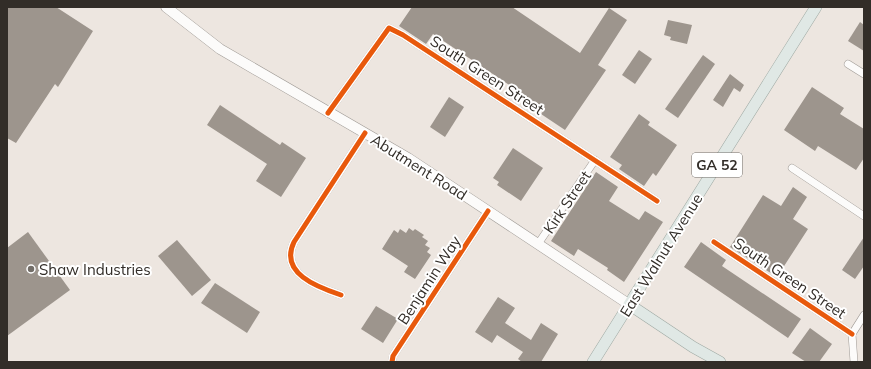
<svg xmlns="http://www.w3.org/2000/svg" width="871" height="369" viewBox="0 0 871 369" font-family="Mulish,sans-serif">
  <rect width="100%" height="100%" fill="#ede6e0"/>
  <!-- building -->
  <g fill="#9d958d">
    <path d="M7,7H56L93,31L58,87L55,84L16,143L7,138Z"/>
    <path d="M412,7H512L580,53L609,8L627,20L598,65L606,70L565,130L541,114L545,109L433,34L426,44L399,26Z"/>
    <path d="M668,20L692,25L687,44L670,40L671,37L664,35Z"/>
    <path d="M860,22L864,25V51L848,41Z"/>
    <path d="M639,50L652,59L635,84L622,75Z"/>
    <path d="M703,55L715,64L678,118L665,109Z"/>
    <path d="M730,74L744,85L740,92L734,88L723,107L713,100Z"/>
    <path d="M812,87L844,108L840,114L864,129V158L856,170L818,146L815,151L784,130Z"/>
    <path d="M449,97L464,107L445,137L430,127Z"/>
    <path d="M220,105L280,145L282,142L306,158L281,197L256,181L267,164L207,125Z"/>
    <path d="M639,114L650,122L648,125L677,145L656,176L653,173L644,186L619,169L622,165L610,157Z"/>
    <path d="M513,148L543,168L521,201L497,185L499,182L493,178Z"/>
    <path d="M596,172L618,187L609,201L639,220L645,211L663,222L624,282L607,270L608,268L578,249L574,256L551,241Z"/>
    <path d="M793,187L807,197L793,219L808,229L777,277L730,247L763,195L781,206Z"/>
    <path d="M409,228L413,231L415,229L424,235L422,237L428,241L425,245L430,248L427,252L431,255L415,279L404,272L408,266L382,249L394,230L398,233L400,229L406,233Z"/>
    <path d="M28,232L70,290L7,336V248Z"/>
    <path d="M864,237V266L855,279L842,270Z"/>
    <path d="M177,240L211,280L192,296L158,256Z"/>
    <path d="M701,242L726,260L722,266L801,319L788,338L684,267Z"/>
    <path d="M215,283L260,312L247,333L201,303Z"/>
    <path d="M498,297L515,308L505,323L531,340L541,323L558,334L541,362H522L518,359L523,352L497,335L492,343L475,332Z"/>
    <path d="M376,306L398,319L383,343L361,329Z"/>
    <path d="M810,328L832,344L819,362H806L792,353Z"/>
  </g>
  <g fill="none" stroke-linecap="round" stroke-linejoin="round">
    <defs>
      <g id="street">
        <path d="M848,64L864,74"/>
        <path d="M328,113L389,28L403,35L657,201"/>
        <path d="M792,168L864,216"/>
        <path d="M714,242L852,334"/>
        <path d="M538,244L595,160"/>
        <path d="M341,295C317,287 279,273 294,242L365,133"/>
        <path d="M392,362L393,356L488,211"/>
        <path d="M854,362L852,334L864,315"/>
      </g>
      <path id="secondary" d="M166,7L220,49L408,158L630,305"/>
      <g id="primary">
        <path d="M630,305L693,347L720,362"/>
        <path d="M593,362L816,7"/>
      </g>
    </defs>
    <!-- street casing -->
    <use href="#street" stroke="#9f9a95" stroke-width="8"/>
    <!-- secondary casing -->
    <use href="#secondary" stroke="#9f9a95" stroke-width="11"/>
    <!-- primary casing -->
    <use href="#primary" stroke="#9ea9a3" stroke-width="12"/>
    <!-- street -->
    <use href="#street" stroke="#fcfbfa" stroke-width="7"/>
    <!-- secondary -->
    <use href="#secondary" stroke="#fcfbfa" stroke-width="10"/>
    <!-- primary -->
    <use href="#primary" stroke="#e0e8e5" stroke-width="11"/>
    <defs>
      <g id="cycleway">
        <path d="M328,113L389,28L403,35L657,201"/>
        <path d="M714,242L852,334"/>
        <path d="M341,295C317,287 279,273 294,242L365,133"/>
        <path d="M392,362L393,356L488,211"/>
      </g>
    </defs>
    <!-- cycleway casing -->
    <use href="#cycleway" stroke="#fff" stroke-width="8"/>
    <!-- cycleway -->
    <use href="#cycleway" stroke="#e8590c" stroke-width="5"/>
  </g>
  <!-- markers -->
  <circle fill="#736e68" stroke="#fff" stroke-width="1.5" cx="31" cy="269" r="4"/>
  <g text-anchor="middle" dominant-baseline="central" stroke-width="4" stroke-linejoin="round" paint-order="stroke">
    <!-- shield labels -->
    <rect fill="#fff" stroke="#706c68" stroke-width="1" x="692" y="153" width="50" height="24" rx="3"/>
    <g font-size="14" font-weight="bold" fill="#322d28">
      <text x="717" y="165">GA 52</text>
    </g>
    <!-- street labels -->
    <g font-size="15" fill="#322d28" stroke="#fff">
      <text transform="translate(487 75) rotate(33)">South Green Street</text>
      <text transform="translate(419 167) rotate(32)">Abutment Road</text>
      <text transform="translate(567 202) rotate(-56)">Kirk Street</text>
      <text transform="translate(661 255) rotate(-58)">East Walnut Avenue</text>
      <text transform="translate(790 278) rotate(34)">South Green Street</text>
      <text transform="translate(429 280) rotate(-57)">Benjamin Way</text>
    </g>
    <!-- poi labels -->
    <g font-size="15" fill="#322d28" stroke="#fff" text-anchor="start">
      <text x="39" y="269">Shaw Industries</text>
    </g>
  </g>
  <!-- border -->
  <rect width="871" height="369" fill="none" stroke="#322d28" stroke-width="16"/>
</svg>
